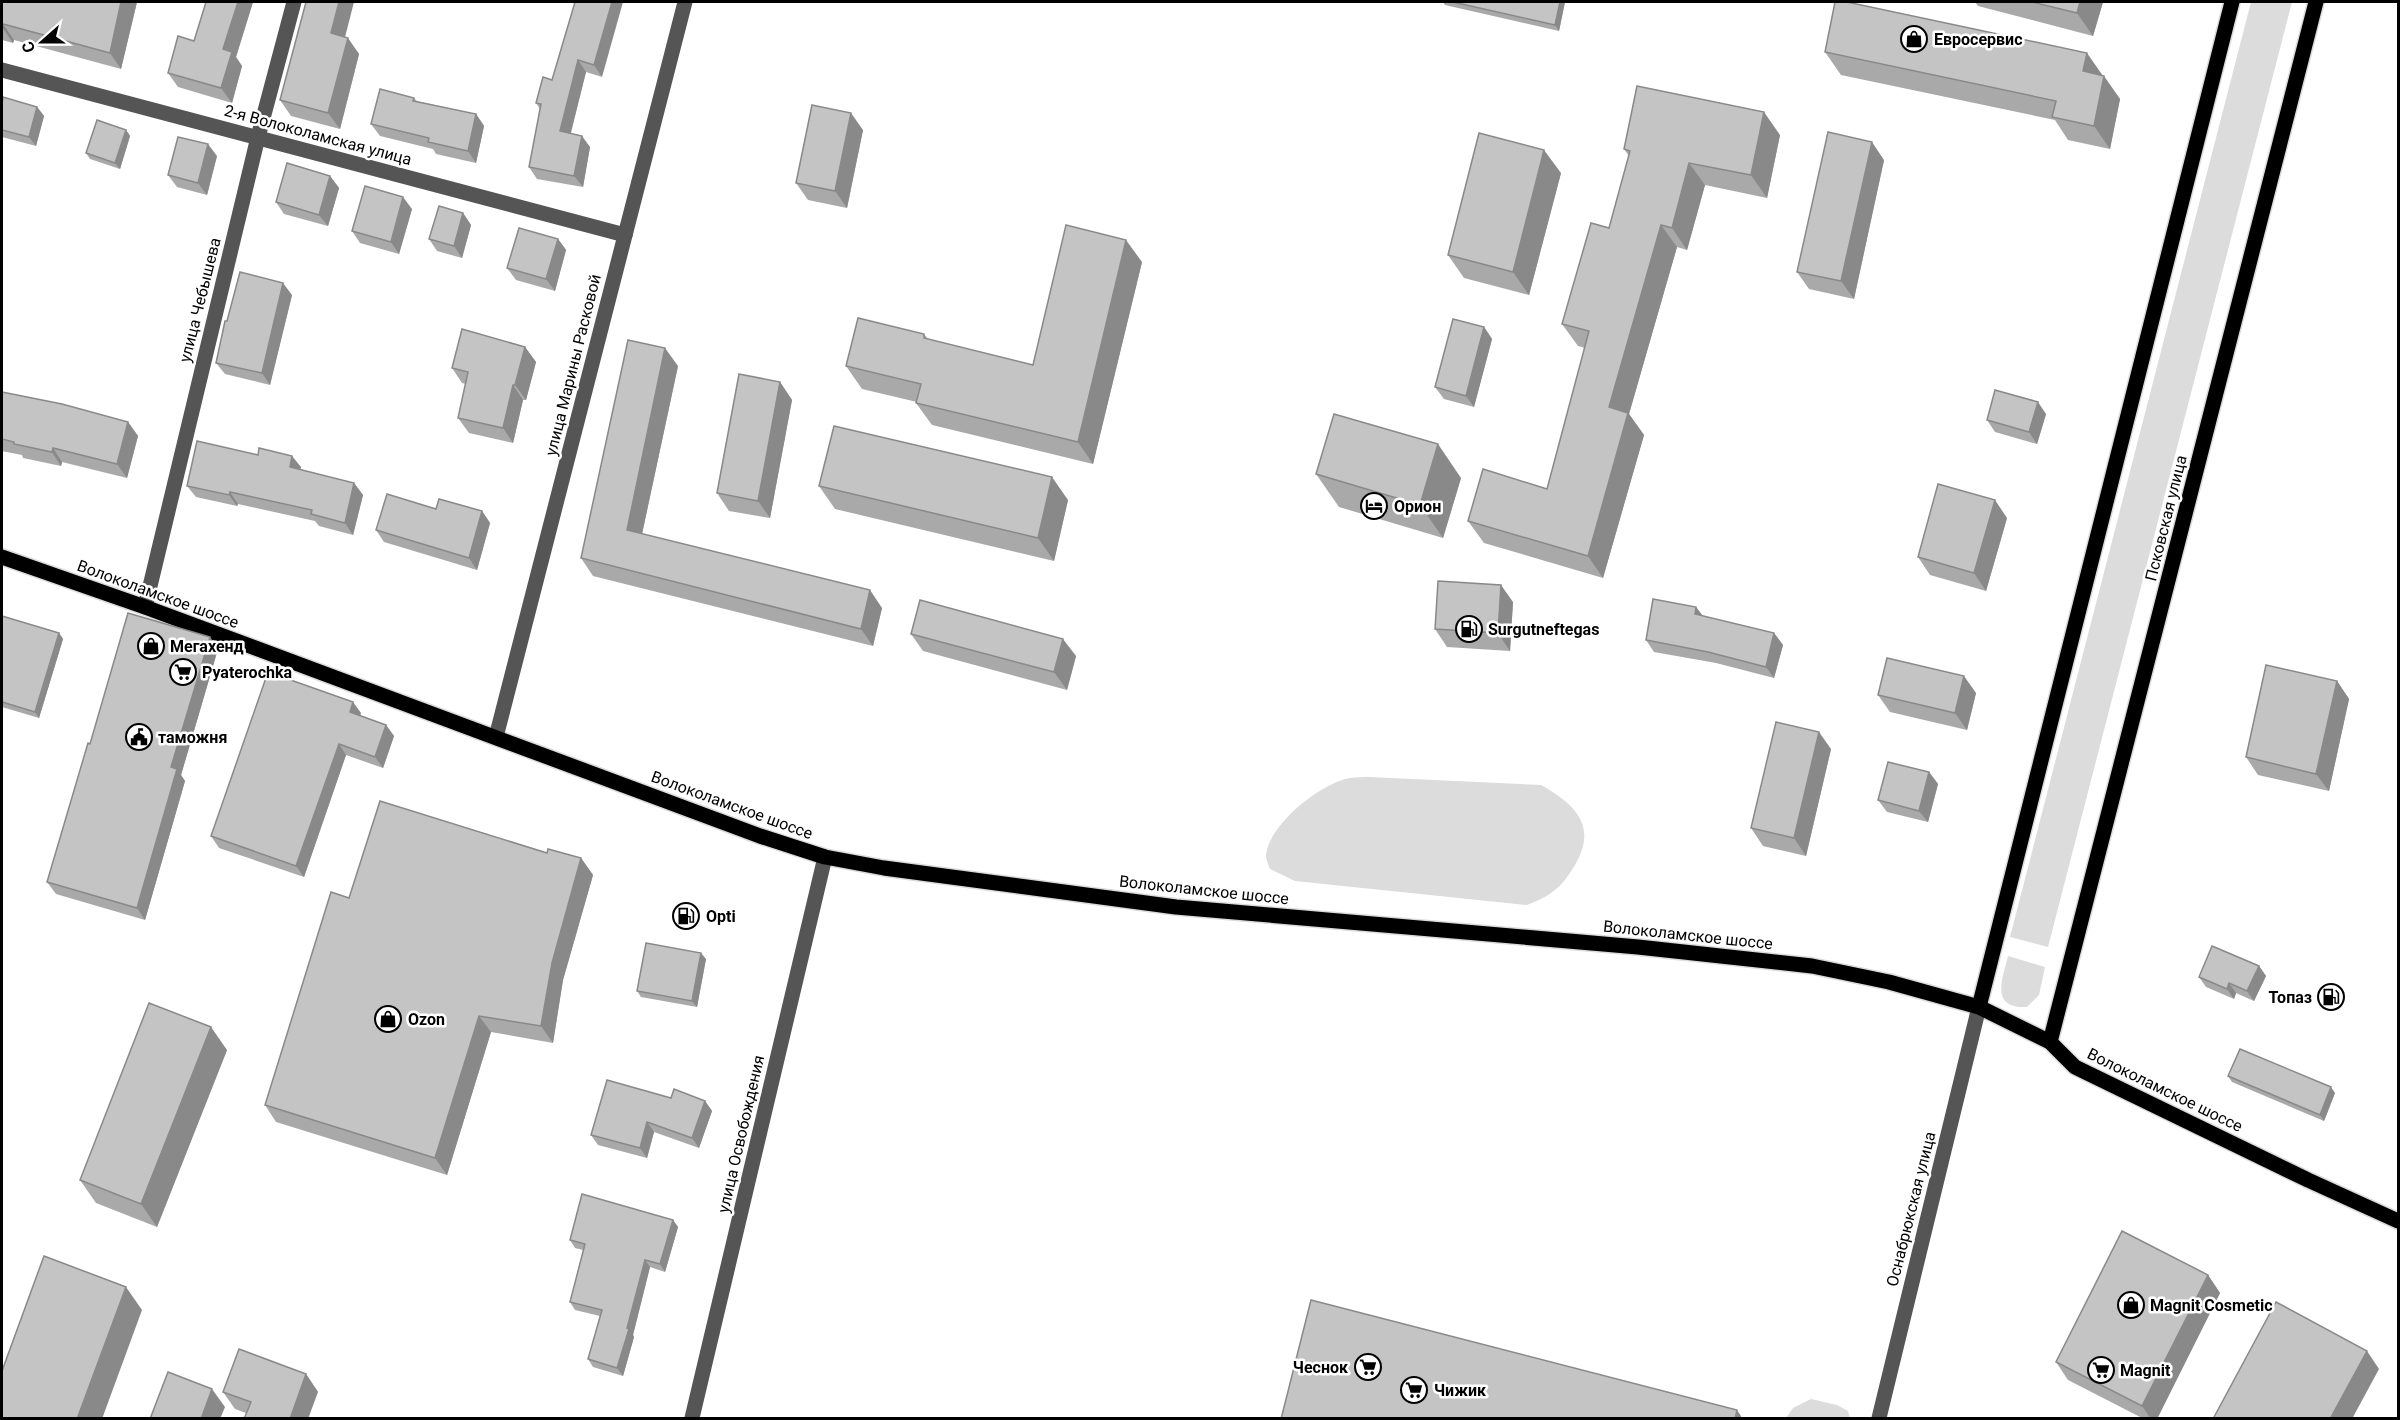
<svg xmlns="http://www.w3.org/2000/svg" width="2400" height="1420" viewBox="0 0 2400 1420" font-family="Roboto,sans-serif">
  <rect width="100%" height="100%" fill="#fff"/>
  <!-- green -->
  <g fill="#dcdcdc">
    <path d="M2251,2H2292L2048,947L2010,937Z"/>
    <path d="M1369,777L1541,785C1575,804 1598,826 1575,865C1562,887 1551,896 1527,905L1295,881L1270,869C1268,864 1266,860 1266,855C1269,824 1321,783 1350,778C1356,777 1363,777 1369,777Z"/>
    <path d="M2008,956L2045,967L2039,995L2027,1007C1990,1009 2002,980 2008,956Z"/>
    <path d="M1811,1399L1837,1405L1848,1411L1850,1418H1786L1793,1408Z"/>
  </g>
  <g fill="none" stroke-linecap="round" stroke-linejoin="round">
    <defs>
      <g id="major">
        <path d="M2,557L145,607L760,836L825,857L884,868L1176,907L1638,947L1812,966L1889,982L1979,1007L2050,1042L2075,1067L2308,1180L2398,1221"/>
        <path d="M1979,1007L2232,2"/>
        <path d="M2050,1042L2316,2"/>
      </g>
    </defs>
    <!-- major casing -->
    <use href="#major" stroke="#dbdbdb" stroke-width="18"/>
    <!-- minor -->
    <g stroke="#555" stroke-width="15">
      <path d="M2,70L625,235"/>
      <path d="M145,607L258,137L294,2"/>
      <path d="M496,737L685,2"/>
      <path d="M692,1418L825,857"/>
      <path d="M1879,1418L1979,1007"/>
    </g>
    <!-- major -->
    <use href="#major" stroke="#000" stroke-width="15"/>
  </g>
  <!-- wall -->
  <g fill="#a9a9a9">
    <path d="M2,2H137L121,69L14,40L13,43L2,40Z"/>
    <path d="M206,2H253L236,57L242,66L232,103L178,87L168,73L194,41Z"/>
    <path d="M575,2L602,77L586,72L571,133L590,147L583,187L537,179L529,167L540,109L536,103L552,80Z"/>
    <path d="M1443,2H1565L1559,31L1445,5Z"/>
    <path d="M1975,2H2103L2093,36L1978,6Z"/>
    <path d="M345,37L359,54L340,129L291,116L280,100Z"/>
    <path d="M1825,52L2103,76L2120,99L2110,149L2068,140L2055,120L1841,75Z"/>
    <path d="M414,98L417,101L476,114L484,126L476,163L436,154L433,149L380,136L371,124Z"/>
    <path d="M2,104L37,107L44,116L36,146L2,137Z"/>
    <path d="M126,130L130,136L120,169L90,159L86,153Z"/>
    <path d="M863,130L847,208L808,200L796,183Z"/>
    <path d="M1780,135L1767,198L1705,185L1687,250L1677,247L1629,414L1644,435L1603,578L1484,543L1468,521L1547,489L1585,348L1578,346L1562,324L1609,228L1629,156L1624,149Z"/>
    <path d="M217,156L207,195L177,187L168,175Z"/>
    <path d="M1884,160L1854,299L1809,289L1797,272Z"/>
    <path d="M1561,173L1529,295L1464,278L1448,255Z"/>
    <path d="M330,176L339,188L328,226L284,214L276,202Z"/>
    <path d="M412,209L399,254L360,243L352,231Z"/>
    <path d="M463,213L471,225L462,258L437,251L429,239Z"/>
    <path d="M558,239L566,250L555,291L516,280L507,268Z"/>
    <path d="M1142,262L1093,464L932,425L916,403L917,402L862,389L846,366L924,334L928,339L1033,365Z"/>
    <path d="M292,295L270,385L225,374L216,363L227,321Z"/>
    <path d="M1484,327L1492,339L1474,407L1444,399L1435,387Z"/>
    <path d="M525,347L536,362L526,400H523L513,443L469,433L458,418L466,384L462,383L452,368Z"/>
    <path d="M678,366L642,534L882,608L873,646L593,576L581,558Z"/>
    <path d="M780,382L792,400L770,518L729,511L717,493Z"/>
    <path d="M2,392L128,422L138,436L127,478L62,462L61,466L23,458L22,455L2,451Z"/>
    <path d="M2046,414L2037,444L1995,432L1987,420Z"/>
    <path d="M301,467L300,469L354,483L363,495L353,535L319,526L315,521L238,504L237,506L196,497L187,486Z"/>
    <path d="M1316,474L1461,478L1443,538L1339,507Z"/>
    <path d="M819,486L1068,500L1054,561L835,509Z"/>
    <path d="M436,509L482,511L490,523L477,570L384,542L376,530Z"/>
    <path d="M2007,518L1986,591L1930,575L1918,557Z"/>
    <path d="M1513,602L1510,651L1447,647L1435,629Z"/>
    <path d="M1696,607L1703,616L1774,633L1783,645L1774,678L1716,663L1654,652L1646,640Z"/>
    <path d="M2,616L59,633L63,639L39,718L2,707Z"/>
    <path d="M911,634L1076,656L1067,690L923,651Z"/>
    <path d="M218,649L181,775L185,781L145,920L56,894L47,882L90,744Z"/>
    <path d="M2337,681L2349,699L2329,791L2258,775L2246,757Z"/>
    <path d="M1976,693L1967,730L1890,712L1878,695Z"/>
    <path d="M361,713L360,716L386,725L394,736L383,768L346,755L304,877L219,848L211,836Z"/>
    <path d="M1831,749L1806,856L1763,846L1751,828Z"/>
    <path d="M1929,772L1938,784L1928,822L1887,812L1878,800Z"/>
    <path d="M547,853L581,858L593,875L563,980L553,1043L491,1032L447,1175L276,1122L265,1105Z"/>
    <path d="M706,959L697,1007L641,997L637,991Z"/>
    <path d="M2259,966L2266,976L2254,1001L2236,993L2234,999L2206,987L2199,977Z"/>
    <path d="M227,1050L157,1227L96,1203L80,1180Z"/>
    <path d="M2228,1076L2335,1093L2324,1121L2232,1082Z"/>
    <path d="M671,1098L705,1101L712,1111L699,1148L654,1132L647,1158L598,1145L591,1135Z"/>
    <path d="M673,1220L678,1227L665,1272L650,1267L633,1335L634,1337L623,1376L593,1367L588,1359L600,1316L575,1310L570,1302L583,1250L575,1248L570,1240Z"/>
    <path d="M2208,1275L2220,1293L2157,1419H2144L2068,1380L2056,1362Z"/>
    <path d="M306,1374L318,1392L246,1413L235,1409L223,1392Z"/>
  </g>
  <!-- shaded-wall -->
  <g fill="#898989">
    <path d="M121,2H137L121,69L110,53Z"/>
    <path d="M238,2H253L236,57L242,66L232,103L221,88L223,49Z"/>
    <path d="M339,2H354L342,49L331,33Z"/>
    <path d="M612,2H623L602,77L594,65Z"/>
    <path d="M1560,2H1565L1559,31L1555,25Z"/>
    <path d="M2080,2H2103L2093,36L2077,13Z"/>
    <path d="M3,24L14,40L13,43L2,27Z"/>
    <path d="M348,38L359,54L340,129L328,113Z"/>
    <path d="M2087,53L2103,76L2083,71Z"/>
    <path d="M578,60L586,72L568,143L560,131Z"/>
    <path d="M2104,76L2120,99L2110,149L2094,126Z"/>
    <path d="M37,107L44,116L36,146L29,137Z"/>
    <path d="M1764,112L1780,135L1767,198L1751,175Z"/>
    <path d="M851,113L863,130L847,208L835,191Z"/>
    <path d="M476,114L484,126L476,163L468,151Z"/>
    <path d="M126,130L130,136L120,169L115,163Z"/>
    <path d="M582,136L590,147L583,187L574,176Z"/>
    <path d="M1872,142L1884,160L1854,299L1841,281Z"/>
    <path d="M208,144L217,156L207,195L198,183Z"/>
    <path d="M1544,150L1561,173L1529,295L1513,272Z"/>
    <path d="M1689,163L1705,185L1687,250L1672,228Z"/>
    <path d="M330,176L339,188L328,226L319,215Z"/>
    <path d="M403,197L412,209L399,254L391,242Z"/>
    <path d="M463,213L471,225L462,258L454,246Z"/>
    <path d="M1661,225L1677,247L1629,414L1644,435L1603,578L1588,556L1609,407Z"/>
    <path d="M558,239L566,250L555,291L546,279Z"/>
    <path d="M1126,240L1142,262L1093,464L1078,442Z"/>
    <path d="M283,283L292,295L270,385L262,373Z"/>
    <path d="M1484,327L1492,339L1474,407L1466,396Z"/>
    <path d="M525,347L536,362L526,400L515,385Z"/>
    <path d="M665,348L678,366L639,548L627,530Z"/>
    <path d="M780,382L792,400L770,518L758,501Z"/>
    <path d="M513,385L523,400L513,443L503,428Z"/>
    <path d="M2038,402L2046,414L2037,444L2029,432Z"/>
    <path d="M128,422L138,436L127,478L117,464Z"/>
    <path d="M1438,444L1461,478L1443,538L1420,505Z"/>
    <path d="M53,448L62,462L61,466L52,452Z"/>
    <path d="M292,456L301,467L298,478L290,467Z"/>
    <path d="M1052,477L1068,500L1054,561L1038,538Z"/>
    <path d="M354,483L363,495L353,535L345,523Z"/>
    <path d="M230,492L238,504L237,506L229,495Z"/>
    <path d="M1995,500L2007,518L1986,591L1974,573Z"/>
    <path d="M482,511L490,523L477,570L469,558Z"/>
    <path d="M1501,585L1513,602L1510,651L1498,633Z"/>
    <path d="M870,590L882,608L873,646L861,629Z"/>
    <path d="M1696,607L1705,619L1695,614Z"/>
    <path d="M59,633L63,639L39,718L35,712Z"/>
    <path d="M1774,633L1783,645L1774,678L1766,667Z"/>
    <path d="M210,637L218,649L181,775L185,781L145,920L137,908L171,767Z"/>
    <path d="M1063,639L1076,656L1067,690L1054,672Z"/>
    <path d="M1964,676L1976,693L1967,730L1955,713Z"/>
    <path d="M2337,681L2349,699L2329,791L2316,774Z"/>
    <path d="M353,702L361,713L357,723L350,712Z"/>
    <path d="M386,725L394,736L383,768L375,757Z"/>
    <path d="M1819,732L1831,749L1806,856L1794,838Z"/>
    <path d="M339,744L346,755L304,877L296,866Z"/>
    <path d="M1929,772L1938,784L1928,822L1919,811Z"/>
    <path d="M581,858L593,875L563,980L553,1043L541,1026L552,963Z"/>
    <path d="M701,953L706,959L697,1007L692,1001Z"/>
    <path d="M2259,966L2266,976L2254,1001L2247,991Z"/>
    <path d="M2229,983L2236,993L2234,999L2227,989Z"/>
    <path d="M479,1016L491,1032L447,1175L435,1158Z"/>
    <path d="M211,1027L227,1050L157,1227L141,1204Z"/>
    <path d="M2331,1087L2335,1093L2324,1121L2320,1115Z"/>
    <path d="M705,1101L712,1111L699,1148L692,1138Z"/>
    <path d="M647,1122L654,1132L647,1158L640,1148Z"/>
    <path d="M673,1220L678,1227L665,1272L660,1264Z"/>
    <path d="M645,1260L650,1267L633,1335L634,1337L623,1376L617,1368Z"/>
    <path d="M2208,1275L2220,1293L2157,1419H2151L2142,1406Z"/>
    <path d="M126,1287L142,1310L102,1419H77Z"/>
    <path d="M2367,1351L2379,1369L2352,1419H2330Z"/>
    <path d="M306,1374L318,1392L308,1419H290Z"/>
    <path d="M212,1389L225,1407L220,1419H201Z"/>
    <path d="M1737,1410L1741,1416V1419H1735Z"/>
  </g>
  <!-- building -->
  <g fill="#c4c4c4" stroke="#898989" stroke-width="1.5">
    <path d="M2,2H121L110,53L3,24L2,27Z"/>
    <path d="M206,2H238L223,49L232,52L221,88L168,73L178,36L194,41Z"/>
    <path d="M306,2H339L331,33L348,38L328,113L280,100Z"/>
    <path d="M575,2H612L594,65L578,60L560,131L582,136L574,176L529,167L541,104L536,103L543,77L552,80Z"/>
    <path d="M1453,2H1560L1555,25Z"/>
    <path d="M1835,2H1847L2087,53L2083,71L2104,76L2094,126L2052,117L2056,101L1825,52Z"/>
    <path d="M2032,2H2080L2077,13Z"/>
    <path d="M1637,86L1764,112L1751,175L1689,163L1672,228L1661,225L1609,407L1628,413L1588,556L1468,521L1483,469L1547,489L1589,331L1562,324L1591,223L1609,228L1630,151L1624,149Z"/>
    <path d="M380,89L414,98L413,101L476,114L468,151L428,142L429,138L371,124Z"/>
    <path d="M3,97L37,107L29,137L2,130V104Z"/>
    <path d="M812,105L851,113L835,191L796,183Z"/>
    <path d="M97,120L126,130L115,163L86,153Z"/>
    <path d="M1828,132L1872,142L1841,281L1797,272Z"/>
    <path d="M1479,133L1544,150L1513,272L1448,255Z"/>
    <path d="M178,137L208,144L198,183L168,175Z"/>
    <path d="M287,163L330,176L319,215L276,202Z"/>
    <path d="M365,186L403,197L391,242L352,231Z"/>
    <path d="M439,206L463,213L454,246L429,239Z"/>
    <path d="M1066,225L1126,240L1078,442L916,403L921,384L846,366L858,318L924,334V338L1033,365Z"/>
    <path d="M519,228L558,239L546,279L507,268Z"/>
    <path d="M240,272L283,283L262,373L216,363L225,321H227Z"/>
    <path d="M1453,319L1484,327L1466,396L1435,387Z"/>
    <path d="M462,329L525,347L515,385H513L503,428L458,418L468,372L452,368Z"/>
    <path d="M628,340L665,348L627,530L870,590L861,629L581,558Z"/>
    <path d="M739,374L780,382L758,501L717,493Z"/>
    <path d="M1995,390L2038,402L2029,432L1987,420Z"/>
    <path d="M2,392L62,404L128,422L117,464L53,448L52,452L14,444V442L2,439Z"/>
    <path d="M1334,414L1438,444L1420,505L1316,474Z"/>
    <path d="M834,426L1052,477L1038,538L819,486Z"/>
    <path d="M197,441L258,455L259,448L292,456L290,467L354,483L345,523L311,514L312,510L230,492L229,495L187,486Z"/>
    <path d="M1938,484L1995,500L1974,573L1918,557Z"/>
    <path d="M387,494L436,509L439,499L482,511L469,558L376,530Z"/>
    <path d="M1438,581L1501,585L1498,633L1435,629Z"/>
    <path d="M1653,599L1696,607L1695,614L1774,633L1766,667L1708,652L1646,640Z"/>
    <path d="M920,600L1063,639L1054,672L911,634Z"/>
    <path d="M128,613L210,637L171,767L177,769L137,908L47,882L88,743L90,744Z"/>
    <path d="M2,616L59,633L35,712L2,702Z"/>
    <path d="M1887,658L1964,676L1955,713L1878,695Z"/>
    <path d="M2266,665L2337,681L2316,774L2246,757Z"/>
    <path d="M268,672L353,702L350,712L386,725L375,757L339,744L296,866L211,836Z"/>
    <path d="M1776,722L1819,732L1794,838L1751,828Z"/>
    <path d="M1888,762L1929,772L1919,811L1878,800Z"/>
    <path d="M380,801L547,853L548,849L581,858L552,963L541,1026L479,1016L435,1158L265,1105L331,892L349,898Z"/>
    <path d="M646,943L701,953L692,1001L637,991Z"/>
    <path d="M2212,946L2259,966L2247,991L2229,983L2227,989L2199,977Z"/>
    <path d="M149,1003L211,1027L141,1204L80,1180Z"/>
    <path d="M2240,1049L2331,1087L2320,1115L2228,1076Z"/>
    <path d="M607,1080L671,1098L674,1089L705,1101L692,1138L647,1122L640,1148L591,1135Z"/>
    <path d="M582,1194L673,1220L660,1264L645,1260L627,1328L629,1329L617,1368L588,1359L602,1310L570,1302L585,1244L570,1240Z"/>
    <path d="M2122,1231L2208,1275L2142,1406L2056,1362Z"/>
    <path d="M44,1256L126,1287L77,1419H2V1371Z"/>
    <path d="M1311,1300L1737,1410L1735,1419H1281Z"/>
    <path d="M2276,1302L2367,1351L2330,1419H2213Z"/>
    <path d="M239,1349L306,1374L290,1419H244L251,1402L223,1392Z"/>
    <path d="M168,1372L212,1389L201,1419H150Z"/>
  </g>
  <!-- icons -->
  <defs>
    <symbol id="shop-ring" viewBox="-11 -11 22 22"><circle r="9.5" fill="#fff" stroke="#000" stroke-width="1.5"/><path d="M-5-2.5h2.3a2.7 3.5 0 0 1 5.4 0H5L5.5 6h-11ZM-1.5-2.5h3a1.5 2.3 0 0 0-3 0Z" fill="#000"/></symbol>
    <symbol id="hotel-ring" viewBox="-11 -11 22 22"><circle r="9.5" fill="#fff" stroke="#000" stroke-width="1.5"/><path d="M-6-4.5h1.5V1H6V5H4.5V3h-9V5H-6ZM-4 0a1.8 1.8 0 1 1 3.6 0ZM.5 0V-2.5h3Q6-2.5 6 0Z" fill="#000"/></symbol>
    <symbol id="fuel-ring" viewBox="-11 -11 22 22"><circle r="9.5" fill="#fff" stroke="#000" stroke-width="1.5"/><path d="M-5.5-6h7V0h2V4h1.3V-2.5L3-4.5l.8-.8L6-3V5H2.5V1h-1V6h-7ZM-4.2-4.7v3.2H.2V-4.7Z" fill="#000"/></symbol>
    <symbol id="supermarket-ring" viewBox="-11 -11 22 22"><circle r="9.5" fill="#fff" stroke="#000" stroke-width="1.5"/><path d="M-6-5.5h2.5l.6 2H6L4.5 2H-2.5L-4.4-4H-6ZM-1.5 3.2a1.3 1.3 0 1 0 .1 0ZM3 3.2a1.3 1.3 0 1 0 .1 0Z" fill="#000"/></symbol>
    <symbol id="civic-ring" viewBox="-11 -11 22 22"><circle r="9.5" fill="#fff" stroke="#000" stroke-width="1.5"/><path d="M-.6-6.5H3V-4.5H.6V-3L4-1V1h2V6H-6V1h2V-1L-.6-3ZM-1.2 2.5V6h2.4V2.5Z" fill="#000"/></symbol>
  </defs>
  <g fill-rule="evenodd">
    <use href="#shop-ring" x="1899" y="24" width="30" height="30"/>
    <use href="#hotel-ring" x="1359" y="491" width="30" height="30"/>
    <use href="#fuel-ring" x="1454" y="614" width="30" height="30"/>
    <use href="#shop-ring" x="136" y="631" width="30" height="30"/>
    <use href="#supermarket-ring" x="168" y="657" width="30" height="30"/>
    <use href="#civic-ring" x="124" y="722" width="30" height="30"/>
    <use href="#fuel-ring" x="671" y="901" width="30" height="30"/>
    <use href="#fuel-ring" x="2316" y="982" width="30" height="30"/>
    <use href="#shop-ring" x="373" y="1004" width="30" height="30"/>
    <use href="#shop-ring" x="2116" y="1290" width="30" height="30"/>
    <use href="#supermarket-ring" x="1353" y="1352" width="30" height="30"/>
    <use href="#supermarket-ring" x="2086" y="1355" width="30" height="30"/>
    <use href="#supermarket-ring" x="1399" y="1375" width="30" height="30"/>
  </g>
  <g text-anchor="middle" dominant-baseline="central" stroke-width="5" stroke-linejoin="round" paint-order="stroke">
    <!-- poi labels -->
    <g font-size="16" font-weight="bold" fill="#000" stroke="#fff" text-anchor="start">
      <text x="1934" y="39">Евросервис</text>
      <text x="1394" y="506">Орион</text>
      <text x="1488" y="629">Surgutneftegas</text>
      <text x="170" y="646">Мегахенд</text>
      <text x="202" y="672">Pyaterochka</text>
      <text x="158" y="737">таможня</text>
      <text x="706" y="916">Opti</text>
      <text x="2312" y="997" text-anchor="end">Топаз</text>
      <text x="408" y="1019">Ozon</text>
      <text x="2150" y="1305">Magnit Cosmetic</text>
      <text x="1348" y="1367" text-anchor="end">Чеснок</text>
      <text x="2120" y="1370">Magnit</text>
      <text x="1434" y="1390">Чижик</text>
    </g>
    <!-- street labels -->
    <g font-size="16" fill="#000" stroke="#fff">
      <text transform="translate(318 135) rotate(15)">2-я Волоколамская улица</text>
      <text transform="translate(200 300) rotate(-76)">улица Чебышева</text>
      <text transform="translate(573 365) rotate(-76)">улица Марины Расковой</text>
      <text transform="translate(2166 518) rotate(-76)">Псковская улица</text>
      <text transform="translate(158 594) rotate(20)">Волоколамское шоссе</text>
      <text transform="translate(732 805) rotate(20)">Волоколамское шоссе</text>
      <text transform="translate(1204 890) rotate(6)">Волоколамское шоссе</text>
      <text transform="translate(1688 935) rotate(6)">Волоколамское шоссе</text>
      <text transform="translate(2165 1090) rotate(26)">Волоколамское шоссе</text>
      <text transform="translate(741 1134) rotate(-77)">улица Освобождения</text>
      <text transform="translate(1911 1209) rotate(-76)">Оснабрюкская улица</text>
    </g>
  </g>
  <!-- border -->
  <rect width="2400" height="1420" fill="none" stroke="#000000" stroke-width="6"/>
  <!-- north arrow -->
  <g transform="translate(42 42) rotate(249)" stroke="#ffffff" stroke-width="4.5" paint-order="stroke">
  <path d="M0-4.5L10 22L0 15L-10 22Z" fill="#000000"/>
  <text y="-9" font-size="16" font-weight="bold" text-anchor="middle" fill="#000000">С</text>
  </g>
</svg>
